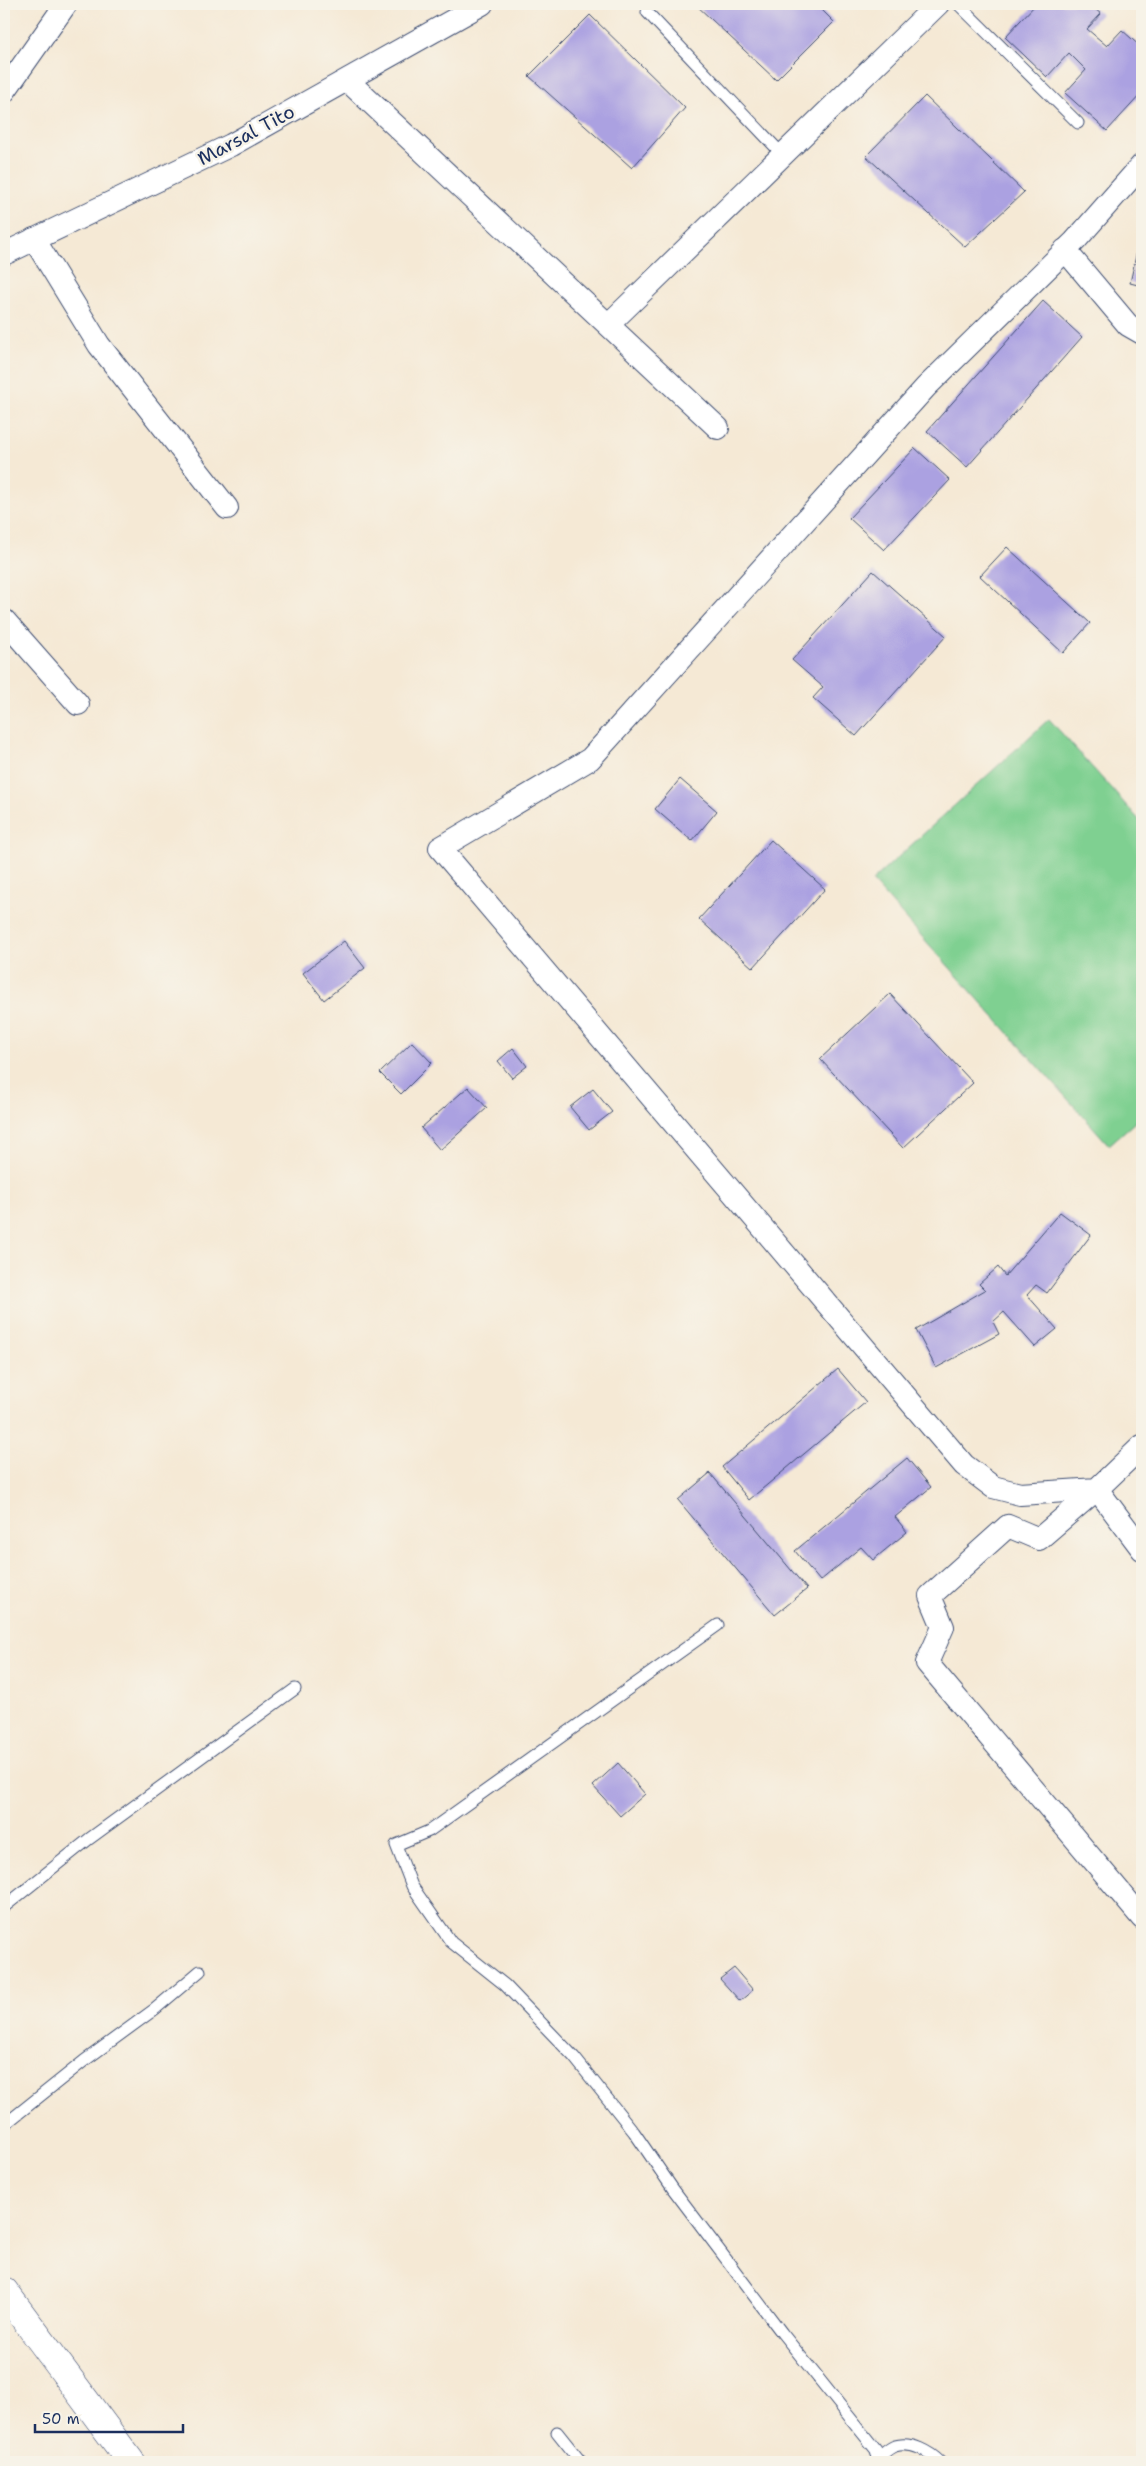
<svg xmlns="http://www.w3.org/2000/svg" width="1146" height="2466" viewBox="0 0 1146 2466" font-family="'Shantell Sans',sans-serif">
  <rect width="100%" height="100%" fill="#f7f3e8"/>
  <filter id="ink" filterUnits="userSpaceOnUse"><feTurbulence type="fractalNoise" baseFrequency=".02" numOctaves="2"/><feDisplacementMap in="SourceGraphic" scale="10" xChannelSelector="R" yChannelSelector="G"/><feConvolveMatrix kernelMatrix="1 2 1 2 8 2 1 2 1" color-interpolation-filters="sRGB"/></filter>
  <filter id="wash" filterUnits="userSpaceOnUse"><feTurbulence type="fractalNoise" baseFrequency=".0096" numOctaves="4" result="noise"/><feDisplacementMap in="SourceGraphic" scale="20" xChannelSelector="R" yChannelSelector="G"/><feGaussianBlur stdDeviation="1.12" result="paint"/><feColorMatrix in="noise" values="0 0 0 0 0 0 0 0 0 0 0 0 0 0 0 0 0 1.4 0 .05"/><feComposite in="paint" operator="in"/></filter>
  <g filter="url(#wash)">
    <rect width="100%" height="100%" fill="#f5e9d5"/>
    <!-- green -->
    <path fill="#7fd091" stroke="#4d8078" d="M1049,719L1142,823V1116L1109,1145L872,881Z"/>
    <g id="blocks">
      <!-- building -->
      <g fill="#aba1e1">
        <path d="M695,4H816L834,22L776,80Z"/>
        <path d="M1036,4H1089L1101,14L1087,29L1107,46L1122,30L1142,48V93L1107,131L1065,93L1086,70L1069,53L1047,77L1005,37Z"/>
        <path d="M590,15L685,108L632,168L529,76Z"/>
        <path d="M925,96L1024,192L965,247L866,156Z"/>
        <path d="M1141,233H1142V286L1130,283Z"/>
        <path d="M1043,301L1082,337L967,467L927,431Z"/>
        <path d="M915,448L950,480L884,550L849,518Z"/>
        <path d="M1007,547L1090,623L1063,653L980,576Z"/>
        <path d="M873,571L946,636L856,736L813,698L823,687L792,660Z"/>
        <path d="M680,779L717,811L692,841L655,809Z"/>
        <path d="M771,840L825,889L753,968L699,919Z"/>
        <path d="M344,941L365,968L324,1000L303,973Z"/>
        <path d="M890,994L973,1083L903,1148L820,1059Z"/>
        <path d="M412,1042L432,1063L401,1094L380,1073Z"/>
        <path d="M513,1048L527,1066L512,1078L498,1061Z"/>
        <path d="M468,1087L487,1108L440,1150L421,1128Z"/>
        <path d="M593,1089L612,1112L589,1130L570,1107Z"/>
        <path d="M1060,1212L1091,1235L1047,1293L1036,1285L1027,1295L1057,1329L1035,1347L1004,1312L993,1322L999,1334L936,1368L916,1330L985,1290L979,1284L998,1267L1005,1276Z"/>
        <path d="M838,1369L866,1402L749,1500L722,1467Z"/>
        <path d="M907,1458L931,1487L895,1517L907,1532L873,1560L861,1547L820,1581L795,1551Z"/>
        <path d="M710,1473L807,1589L775,1615L678,1500Z"/>
        <path d="M618,1763L645,1794L620,1816L593,1786Z"/>
        <path d="M734,1968L753,1990L740,2001L720,1979Z"/>
      </g>
    </g>
  </g>
  <g filter="url(#ink)">
    <use href="#blocks" fill-opacity="0" stroke="#3c4b70" stroke-width="1"/>
    <g fill="none" stroke-linecap="round" stroke-linejoin="round">
      <defs>
        <g id="service">
          <path d="M958,4L1078,123"/>
          <path d="M647,12L783,155"/>
          <path d="M718,1625L429,1831L396,1845L412,1886L451,1942L505,1985L574,2057L634,2132L673,2189L782,2333L876,2450L878,2458"/>
          <path d="M4,1907L89,1839L295,1689"/>
          <path d="M4,2125L84,2061L155,2009L200,1971"/>
          <path d="M557,2432L581,2462"/>
          <path d="M877,2462L878,2458C883,2454 890,2447 895,2446C911,2441 930,2452 940,2462"/>
        </g>
        <g id="minor">
          <path d="M348,81L718,428"/>
          <path d="M4,92L66,4"/>
          <path d="M1142,165L1075,241L926,387L590,759L440,848L964,1465L993,1487L1020,1494L1097,1489L1142,1446"/>
          <path d="M34,239L99,345L227,508"/>
          <path d="M1065,250L1128,325L1142,333"/>
          <path d="M4,254L231,145L482,4"/>
          <path d="M609,324L938,4"/>
          <path d="M4,620L78,704"/>
          <path d="M1142,1549L1097,1489L1039,1539L1008,1526L930,1596L943,1627L927,1663L1142,1918"/>
        </g>
        <path id="secondary" d="M4,2291L131,2462"/>
      </defs>
      <!-- service casing -->
      <use href="#service" stroke="#3c4b70" stroke-width="13"/>
      <!-- minor casing -->
      <use href="#minor" stroke="#3c4b70" stroke-width="24"/>
      <!-- secondary casing -->
      <use href="#secondary" stroke="#3c4b70" stroke-width="29"/>
      <!-- service -->
      <use href="#service" stroke="#fff" stroke-width="11"/>
      <!-- minor -->
      <use href="#minor" stroke="#fff" stroke-width="22"/>
      <!-- secondary -->
      <use href="#secondary" stroke="#fff" stroke-width="28"/>
    </g>
  </g>
  <g text-anchor="middle" dominant-baseline="central" stroke-width="5" stroke-linejoin="round" paint-order="stroke">
    <!-- street labels -->
    <g font-size="19" fill="#1b2f5e" stroke="#f7f3e8">
      <text transform="translate(246 135) rotate(-28)">Marsal Tito</text>
    </g>
  </g>
  <!-- margin -->
  <rect width="1146" height="2466" fill="none" stroke="#f7f3e8" stroke-width="20"/>
  <!-- scale -->
  <path d="M35 2424v8h148v-8" fill="none" stroke="#1b2f5e" stroke-width="2.5"/>
  <text x="42" y="2424" font-size="15" fill="#1b2f5e" stroke="#f7f3e8" stroke-width="4" paint-order="stroke">50 m</text>
</svg>
